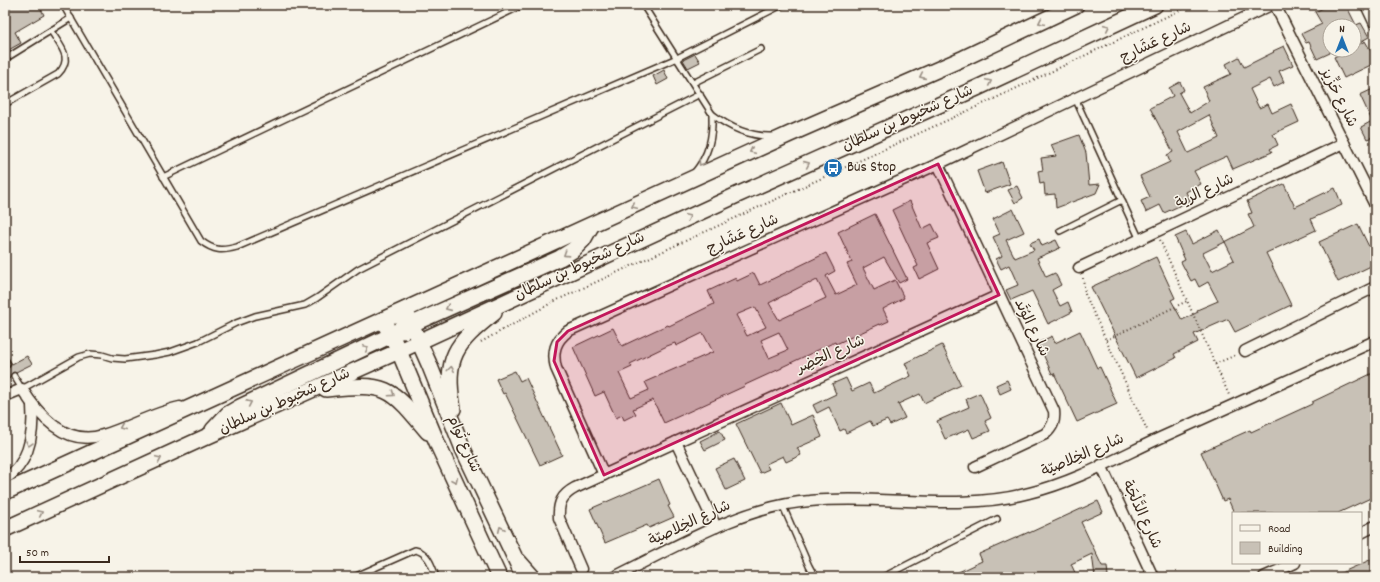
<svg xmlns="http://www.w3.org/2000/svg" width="1380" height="582" viewBox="0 0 1380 582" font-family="Dekko,'Playpen Sans Arabic',sans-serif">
  <rect width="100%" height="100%" fill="#f7f3e8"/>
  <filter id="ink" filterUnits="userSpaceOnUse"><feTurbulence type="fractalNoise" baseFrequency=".025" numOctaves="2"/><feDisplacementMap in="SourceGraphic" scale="8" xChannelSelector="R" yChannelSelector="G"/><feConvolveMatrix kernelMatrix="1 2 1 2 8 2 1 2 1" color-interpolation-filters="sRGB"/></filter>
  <g filter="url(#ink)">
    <!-- building -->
    <g fill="#c8c1b6" stroke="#3b2a1e" fill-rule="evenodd">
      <path d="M5,5H39L44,15L15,32L21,43L5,52Z"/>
      <path d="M1329,5H1346L1356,25L1361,23L1369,37L1360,42L1354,31L1355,26H1330V53L1317,59L1309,42L1306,43L1301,34L1322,24L1315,12Z"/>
      <path d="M1365,41L1375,58V63L1344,78L1334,57L1348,50H1354V47Z"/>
      <path d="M1284,46L1293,65L1279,71L1284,82L1274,87L1270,79L1250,89L1259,108L1268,104L1272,113L1291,104L1299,122L1273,134L1278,145L1270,149L1272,152L1233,169L1227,156L1194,171L1201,184L1186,192L1190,201L1164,213L1160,205L1146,212L1141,201L1150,197L1140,176L1170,162L1167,155L1173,152L1150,108L1173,96L1169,88L1180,82L1184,90L1179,93L1190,113L1209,101L1203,87L1231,74L1226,64L1239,57L1244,67L1274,52L1273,51ZM1209,115L1219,138L1188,153L1178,132Z"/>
      <path d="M695,54L700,62L688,68L683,60Z"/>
      <path d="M664,70L668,79L657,85L653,76Z"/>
      <path d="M1375,88V136L1367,139L1361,127L1372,121L1360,95Z"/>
      <path d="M1079,135L1086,153L1089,185L1100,184L1096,193L1056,208L1055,194L1045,195L1044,183L1040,184L1038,171L1043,170L1041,158L1056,156L1051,145Z"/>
      <path d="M1002,162L1010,184L985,193L977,171Z"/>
      <path d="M1284,184L1295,207L1335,188L1342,205L1311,219L1316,230L1266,253L1291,305L1235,332L1228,319L1194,334L1198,342L1174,354L1176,358L1136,378L1091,287L1156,257L1175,298L1171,300L1182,320L1198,312L1197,310L1218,301L1208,282L1199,287L1195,279L1191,281L1181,262L1185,260L1175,237L1186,232L1192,244L1219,230L1225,242L1254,227L1248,214L1252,213L1247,201ZM1225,242L1234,260L1212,271L1203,253Z"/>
      <path d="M1017,186L1023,198L1015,203L1008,190Z"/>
      <path d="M910,201L922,229L932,224L939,238L927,243L939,269L919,279L914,268L918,266L892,210Z"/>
      <path d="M1013,209L1024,232L1006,240L1015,258L1034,250L1030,243L1039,239L1042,246L1056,240L1060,248L1037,258L1046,277L1055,273L1061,285L1052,290L1060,306L1068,302L1072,312L1048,324L1032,291L1011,300L1006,290L1018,285L1009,265L1001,269L996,259L1002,256L993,237L1000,234L993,219Z"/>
      <path d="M875,214L907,279L899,283L884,257L863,268L874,290L895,280L904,298L883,309L889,321L880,325V324L836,344L835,342L782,367V368L745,385V386L664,423L653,400L633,409L636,414L624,420L622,415L616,418L604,392L595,396L573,347L613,328L622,346L656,330L668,325L669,326L714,304L708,291L736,278L737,281L754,273L760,285L826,253L835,271L826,276L836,295L857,285L847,264L852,262L838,232ZM817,280L826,298L779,320L769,303L808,283L809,284ZM755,307L766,327L747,336L736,315ZM779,332L788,350L769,358L761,340ZM703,333L713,352L645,382L649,390L631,398L619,373L632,367L630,364L667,346L675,343L676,346Z"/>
      <path d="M1358,224L1375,259V264L1338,282L1319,242Z"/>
      <path d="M1080,331L1097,368L1100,367L1117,404L1077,422L1054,373L1052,374L1038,343L1052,336L1055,343Z"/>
      <path d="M942,345L961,385L924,403L920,394L898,404L905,418L890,425L887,420L873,426L870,421L846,433L844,429L840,431L829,407L817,413L813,405L836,394L832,384L846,378L852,391L869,383L874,393L911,376L905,363Z"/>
      <path d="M27,356L32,364L16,372L17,374L14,372L12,373L10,378L5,381V367L9,368L11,365L9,359L12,364Z"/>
      <path d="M515,371L520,381L526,378L562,455L540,465L505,393L503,394L496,379Z"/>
      <path d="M1375,372V496L1338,513H1234L1228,499L1223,501L1201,452L1250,430L1251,432L1312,404V402Z"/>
      <path d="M1007,380L1011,389L1000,394L996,385Z"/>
      <path d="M980,393L991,418L985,421L990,431L973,438L969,429L945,439L937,421L969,407L966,399Z"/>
      <path d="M781,403L791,425L813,415L822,437L797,448L801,455L786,462L783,456L766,464L769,469L760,473L736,424Z"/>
      <path d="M720,431L725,440L705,450L700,441Z"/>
      <path d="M734,459L745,481L726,490L715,468Z"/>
      <path d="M659,479L670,505L668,506L674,517L649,528L647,525L605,543L590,509Z"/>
      <path d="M1098,501L1103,512L1081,522L1102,566H1107L1108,576L1095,577L1092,554L1071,564L1077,577H948L982,561L979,554L1029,532V533Z"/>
      <path d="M1372,559L1375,565V577H1332Z"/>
    </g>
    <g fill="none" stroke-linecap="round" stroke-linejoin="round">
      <defs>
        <g id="lane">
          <path d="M63,5L201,241C214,251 222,251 237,247L677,58L782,5"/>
          <path d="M643,5L712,114C730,128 750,137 773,136"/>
          <path d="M5,59L71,18"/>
          <path d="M693,83L761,49"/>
          <path d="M1075,98L1140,240"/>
          <path d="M5,104L58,74C74,58 60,46 51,31"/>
          <path d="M694,173C709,155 713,137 712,114"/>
          <path d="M163,177L523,5"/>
          <path d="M1060,231L1122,200"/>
          <path d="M5,359L7,364"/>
          <path d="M14,376L22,389L79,357L90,354L102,355L112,358L125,359L155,355L170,352L198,342L236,323L255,316L305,305L317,298L358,269L700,94"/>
          <path d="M782,504L809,566L815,577"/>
          <path d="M354,577L415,550C428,552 432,566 436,577"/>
          <path d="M883,577L997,519"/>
        </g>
        <g id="street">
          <path d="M1275,5L1375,205"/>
          <path d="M1366,5L1375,24"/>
          <path d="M938,164L1054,411C1055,421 1053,427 1045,434L975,467"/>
          <path d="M1079,268L1344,143"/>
          <path d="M1245,351L1375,287"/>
          <path d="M5,396L22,389C39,416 66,447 103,435C129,427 153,413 180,407"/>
          <path d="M676,442L716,527"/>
          <path d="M1101,465L1153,577"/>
          <path d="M604,475L556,368C552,352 555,341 568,331L938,164L1271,5"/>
          <path d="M5,479C30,463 34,432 32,405"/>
          <path d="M1361,533L1375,526"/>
          <path d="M520,559L536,577"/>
          <path d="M581,569L559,518C558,503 562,495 575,488L999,295"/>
          <path d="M614,577C674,548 742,506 810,501C883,494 957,512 1029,493C1075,482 1117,458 1160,438C1232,406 1303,373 1375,341"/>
          <path d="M1264,577L1295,563"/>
        </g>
        <g id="primary">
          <path d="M405,310L429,364L463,449L524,577"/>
          <path d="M383,320L399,351L438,445L499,577"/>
          <path d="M404,331L410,325L560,258L573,250L583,240L591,226"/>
          <path d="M326,389C387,383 389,385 428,432"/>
          <path d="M453,409C444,357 455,344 494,313"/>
          <path d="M213,430L228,414L240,407L398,332C404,325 405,319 405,310"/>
          <path d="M5,492L790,134L964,58L1076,5"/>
          <path d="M5,529L208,436L399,351L737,195L977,88L1155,5"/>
        </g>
      </defs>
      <!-- lane casing -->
      <use href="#lane" stroke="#3b2a1e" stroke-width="8"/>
      <!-- street casing -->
      <use href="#street" stroke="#3b2a1e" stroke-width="13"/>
      <!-- primary casing -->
      <use href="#primary" stroke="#3b2a1e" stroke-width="18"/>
      <!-- path -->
      <g stroke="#3b2a1e" stroke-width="2" stroke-dasharray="1 3" stroke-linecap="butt">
        <path d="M1160,240L1229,395"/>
        <path d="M1083,278L1085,294L1148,432"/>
        <path d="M1106,340L1187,301"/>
        <path d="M481,342L555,301L1000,96L1191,5"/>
        <path d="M1215,364L1236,355"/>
      </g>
      <!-- lane -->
      <use href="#lane" stroke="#f7f3e8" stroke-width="5"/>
      <!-- street -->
      <use href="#street" stroke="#f7f3e8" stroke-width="10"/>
      <!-- primary -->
      <use href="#primary" stroke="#f7f3e8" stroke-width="15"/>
    </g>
    <!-- one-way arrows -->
    <defs><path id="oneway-chevron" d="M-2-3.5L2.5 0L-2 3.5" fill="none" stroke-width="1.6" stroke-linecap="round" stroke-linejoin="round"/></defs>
    <g stroke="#998e83">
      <use href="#oneway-chevron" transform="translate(1041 22) rotate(155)"/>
      <use href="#oneway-chevron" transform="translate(1107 27) rotate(-25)"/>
      <use href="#oneway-chevron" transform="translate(922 76) rotate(156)"/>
      <use href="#oneway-chevron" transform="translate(989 82) rotate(-25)"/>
      <use href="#oneway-chevron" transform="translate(752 151) rotate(155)"/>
      <use href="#oneway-chevron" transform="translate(701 163) rotate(123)"/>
      <use href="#oneway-chevron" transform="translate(807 164) rotate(-24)"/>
      <use href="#oneway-chevron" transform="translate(634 206) rotate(155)"/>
      <use href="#oneway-chevron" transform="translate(688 217) rotate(-25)"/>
      <use href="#oneway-chevron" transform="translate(566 254) rotate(147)"/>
      <use href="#oneway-chevron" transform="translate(448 308) rotate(156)"/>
      <use href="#oneway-chevron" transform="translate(366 348) rotate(-25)"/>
      <use href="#oneway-chevron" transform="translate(451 369) rotate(-83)"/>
      <use href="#oneway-chevron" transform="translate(392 394) rotate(34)"/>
      <use href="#oneway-chevron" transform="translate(249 403) rotate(-24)"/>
      <use href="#oneway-chevron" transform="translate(122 427) rotate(157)"/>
      <use href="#oneway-chevron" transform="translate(29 444) rotate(106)"/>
      <use href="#oneway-chevron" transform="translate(159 459) rotate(-25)"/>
      <use href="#oneway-chevron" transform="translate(455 480) rotate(65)"/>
      <use href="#oneway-chevron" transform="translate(40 513) rotate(-25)"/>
      <use href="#oneway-chevron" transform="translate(501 529) rotate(-115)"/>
    </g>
  </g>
  <!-- marked area -->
  <path fill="#c2185b" fill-opacity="0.2" stroke="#c2185b" stroke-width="3" stroke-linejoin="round" d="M938,164L999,295L604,475L554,361L557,342L568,331Z"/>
  <!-- icons -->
  <defs>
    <symbol id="bus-disc" viewBox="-11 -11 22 22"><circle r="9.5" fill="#1f6fb2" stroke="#f7f3e8"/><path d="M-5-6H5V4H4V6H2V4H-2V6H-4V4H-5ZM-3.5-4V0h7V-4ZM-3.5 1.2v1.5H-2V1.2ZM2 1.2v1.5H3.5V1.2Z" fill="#fff"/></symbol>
  </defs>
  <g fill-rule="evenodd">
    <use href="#bus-disc" x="822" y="157" width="22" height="22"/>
  </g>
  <g text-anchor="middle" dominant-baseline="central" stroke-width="3" stroke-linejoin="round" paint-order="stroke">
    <!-- street labels -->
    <g font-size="15" fill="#3b2a1e" stroke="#f7f3e8">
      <text transform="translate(1156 43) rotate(-25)">شارع عَشَارِج</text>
      <text transform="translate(1338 98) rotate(63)">شارع حَزِّيز</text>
      <text transform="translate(908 119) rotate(-24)">شارع شخبوط بن سلطان</text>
      <text transform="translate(1205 192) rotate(-25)">شارع الرية</text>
      <text transform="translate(743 235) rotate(-24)">شارع عَشَارِج</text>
      <text transform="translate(580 267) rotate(-25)">شارع شخبوط بن سلطان</text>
      <text transform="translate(1031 328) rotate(64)">شارع الوُتَد</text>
      <text transform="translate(831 355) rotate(-24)">شارع الخِضِر</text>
      <text transform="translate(285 402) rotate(-24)">شارع شخبوط بن سلطان</text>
      <text transform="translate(463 444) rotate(66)">شارع تُوام</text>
      <text transform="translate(1083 456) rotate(-23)">شارع الخِلاصيّة</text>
      <text transform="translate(1141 515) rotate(65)">شارع الدَّلْجَة</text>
      <text transform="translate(690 524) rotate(-25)">شارع الخِلاصيّة</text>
    </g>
    <!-- poi labels -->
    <g font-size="15" fill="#3b2a1e" stroke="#f7f3e8" text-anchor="start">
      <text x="847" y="168">Bus Stop</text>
    </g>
  </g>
  <!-- margin -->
  <rect width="1380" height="582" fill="none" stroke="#f7f3e8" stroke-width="20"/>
  <rect x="10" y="10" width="1360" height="562" fill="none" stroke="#3b2a1e" stroke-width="1.5" filter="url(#ink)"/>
  <!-- legend -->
  <rect x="1232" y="512" width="130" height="52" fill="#f7f3e8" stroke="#aca397"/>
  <rect x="1240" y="525" width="20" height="6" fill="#f7f3e8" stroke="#aca397"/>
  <text x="1268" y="532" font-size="12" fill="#3b2a1e">Road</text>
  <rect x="1240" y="542" width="20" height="12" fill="#c8c1b6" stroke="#aca397"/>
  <text x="1268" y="552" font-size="12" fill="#3b2a1e">Building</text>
  <!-- north arrow -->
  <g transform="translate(1342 38)"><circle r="19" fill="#f7f3e8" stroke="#aca397"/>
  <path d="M0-3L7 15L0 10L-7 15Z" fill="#1f6fb2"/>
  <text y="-6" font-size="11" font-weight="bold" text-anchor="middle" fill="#3b2a1e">N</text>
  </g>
  <!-- scale -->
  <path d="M20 556v6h89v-6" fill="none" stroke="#3b2a1e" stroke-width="2"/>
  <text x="26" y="556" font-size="12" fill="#3b2a1e" stroke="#f7f3e8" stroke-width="3" paint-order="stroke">50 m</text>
</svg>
